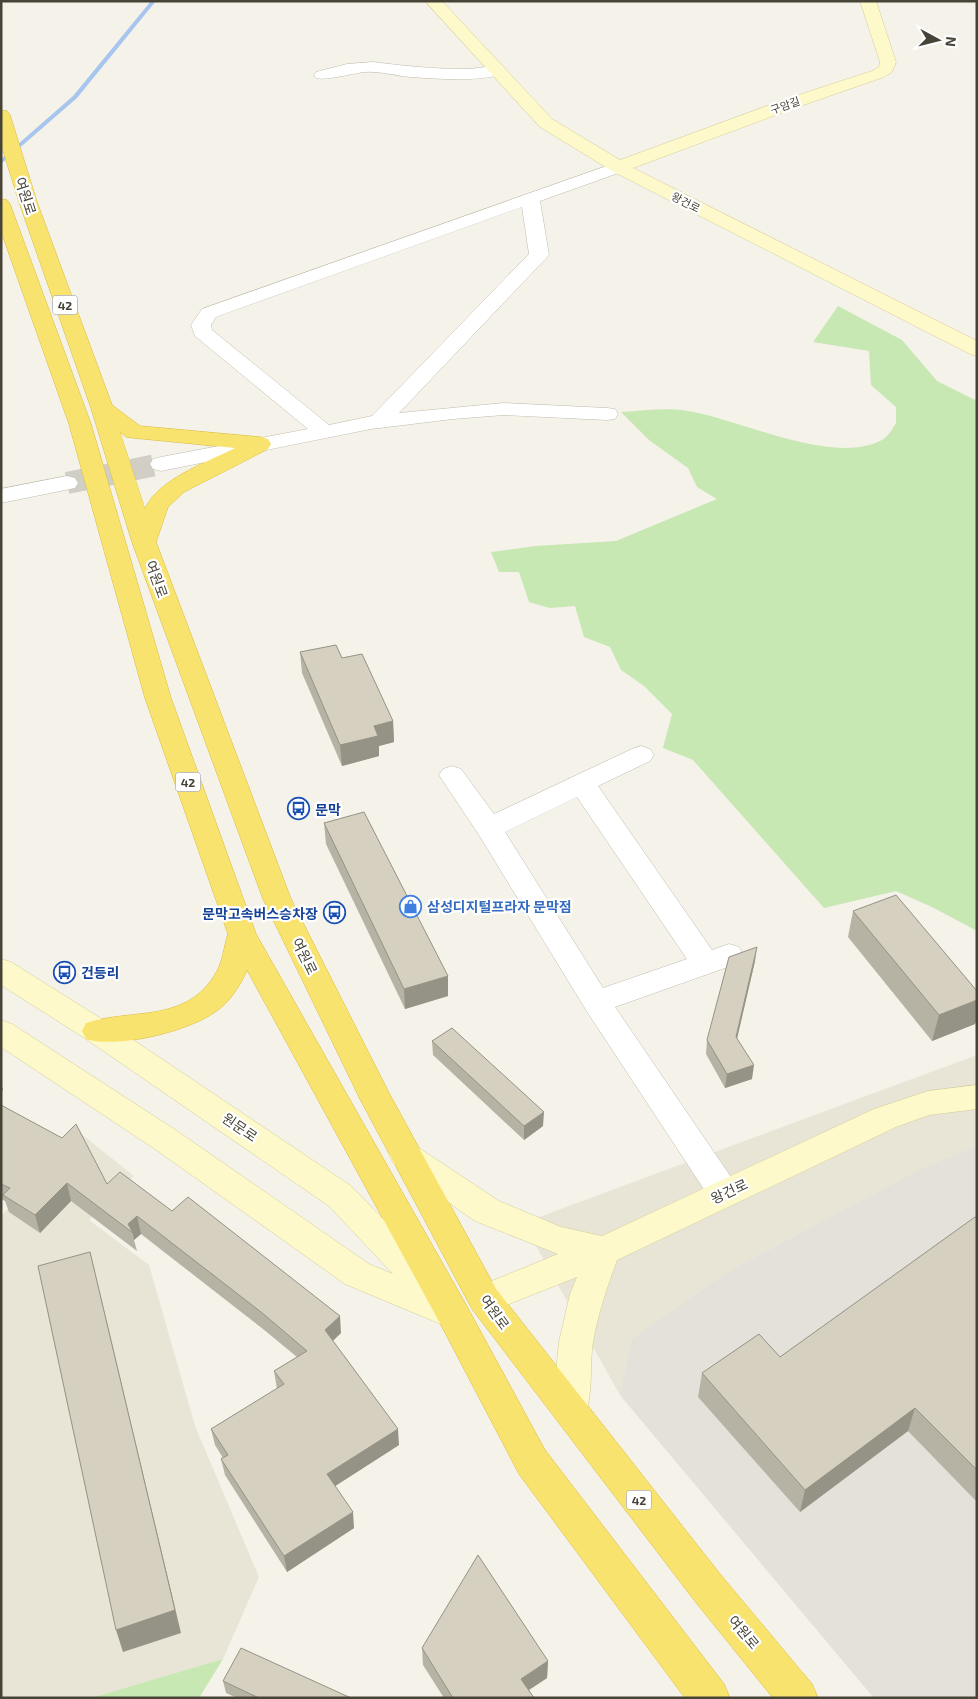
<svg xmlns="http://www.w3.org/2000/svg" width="978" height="1699" viewBox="0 0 978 1699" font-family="'Exo 2','Noto Sans KR',sans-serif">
  <rect width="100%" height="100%" fill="#f4f2e9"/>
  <!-- residential -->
  <g fill="#e8e5d7">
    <path d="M977,1055V1698H874L620,1395L523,1223Z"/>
    <path d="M80,1133L134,1176L89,1220L149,1265L195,1426L259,1577L223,1659L91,1698H1V1216Z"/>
  </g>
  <!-- industrial -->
  <path fill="#e3e1da" d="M977,1146V1698H874L620,1395L632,1339L728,1272L921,1169Z"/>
  <!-- green -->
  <g fill="#c7e7b3">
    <path d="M838,306L902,340L937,381L977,401V931L934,908L896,891L824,908L693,760L663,748L672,714L644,686L621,670L610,647L584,637L575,606L550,608L529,602L519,572H499L491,552L536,546L616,541L717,499L697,487L688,468L649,440L621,412C641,411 663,408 682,410C737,417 831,467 882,440C888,437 893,428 896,423V407L871,385L869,351L813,342Z"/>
    <path d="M223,1659L199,1698H91Z"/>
  </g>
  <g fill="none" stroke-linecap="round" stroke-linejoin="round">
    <!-- stream -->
    <path fill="#a7c5ee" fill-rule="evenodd" d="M151,1H156L77,98L1,164V159L73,96Z"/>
    <!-- street-tunnel -->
    <path stroke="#d1cfc5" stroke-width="22" stroke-dasharray="22 11" stroke-linecap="butt" d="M67,483L161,464"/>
    <defs>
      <g id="street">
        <path d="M373,62C404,66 434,69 465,69C478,69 491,64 504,68L506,71L504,74C475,82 441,79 411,77C396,76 381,71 365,72C353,73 326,81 316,78L314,75L316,72L347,64Z"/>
        <path d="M618,162L624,163L627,167L624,171L540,201L549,255L399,413L504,403L607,408L615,409L618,414L615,419L607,420L504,415L453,419L371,429L161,471L153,469L150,464L153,459L161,457L308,429L195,336L191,325L202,309ZM522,207L529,254L372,416L329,425L212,330L211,325L216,317Z"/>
        <path d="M67,476L75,478L78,483L75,488L1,503V489Z"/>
        <path d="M641,746L650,749L654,755L650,761L598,786L712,950L729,944L739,947L743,955L739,963L615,1007L735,1183L740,1193L735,1203L724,1206L713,1203L586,1010L479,835L439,775L443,769L452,766L461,769L494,814L632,749ZM577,797L687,959L603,988L505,832Z"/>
      </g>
      <g id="secondary">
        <path d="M425,1H442L552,119L620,160L780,101L872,71L879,67L880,62L860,1H876L896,62L892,72L884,77L792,109L633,168L967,336L977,341V356L970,354L612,171L540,127Z"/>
        <path d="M1,959L11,962L108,1023L351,1186L449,1287L460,1310L455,1321L443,1325L345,1284L155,1149L1,1047V1020L12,1024L177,1131L369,1264L393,1274L329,1206L86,1039L1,985Z"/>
        <path d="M977,1085V1109L929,1115L896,1127L617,1260C607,1287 598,1314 593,1342C589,1368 594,1397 583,1421L570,1426L557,1421L552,1410L559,1342L570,1294L577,1277L484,1314L472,1309L467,1299L472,1289L558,1254L475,1221L394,1164L389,1155L394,1146L405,1142L416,1146L499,1201L561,1227L602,1236L874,1109L928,1091Z"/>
      </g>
      <g id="highway">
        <path d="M1,110L7,111L10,115L37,202L112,405L140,426L260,437L268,439L271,444L268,449L184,492L168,507L156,542L291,899L389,1093L496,1289L720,1574L812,1684L818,1698H773L694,1600L472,1309L360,1099L263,899L132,542L91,408L19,202L1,144ZM120,432L126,437L134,438L235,448C208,462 156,480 145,509Z"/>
        <path d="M1,199L7,200L10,204L91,424L171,698L256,934L465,1303L545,1450L724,1684L730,1698H685L519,1474L441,1325L247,970C240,986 230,1002 215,1012C189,1031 117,1049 86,1039L82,1031L86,1023C133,1008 188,1024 217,971C223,960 224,946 228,934L145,698L69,424L1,231Z"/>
      </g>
    </defs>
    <!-- street casing -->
    <use href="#street" stroke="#bfbcac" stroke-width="1"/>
    <!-- secondary casing -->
    <use href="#secondary" stroke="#d2cd9a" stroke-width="1"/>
    <!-- highway casing -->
    <use href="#highway" stroke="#d9ba3e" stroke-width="1"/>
    <!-- street -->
    <use href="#street" fill="#fff" fill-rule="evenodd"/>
    <!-- secondary -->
    <use href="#secondary" fill="#fdf9ca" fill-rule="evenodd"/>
    <!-- highway -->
    <use href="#highway" fill="#f9e36f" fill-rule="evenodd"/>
  </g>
  <!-- wall -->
  <g fill="#b7b3a4">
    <path d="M300,652L342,658L393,721L394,742L379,746V756L342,766L302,673Z"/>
    <path d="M324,823L448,996L405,1009L326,844Z"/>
    <path d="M853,911L977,991V1019L975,1024L932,1041L848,937Z"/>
    <path d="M755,961L737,1039L752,1079L725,1088L706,1054L707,1040Z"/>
    <path d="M432,1041L543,1126L524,1140L433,1055Z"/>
    <path d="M1,1105L107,1184L172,1211L341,1333L333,1341L399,1445L335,1486L354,1528L287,1572L225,1475L221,1459L223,1458L215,1445L211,1429L277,1389L274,1371L297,1357L263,1329L141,1234L134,1240L137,1251L71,1201L40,1233L9,1212L5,1201L1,1199Z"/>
    <path d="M977,1218V1502L908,1431L800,1512L698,1397L702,1373L780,1357Z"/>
    <path d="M422,1648L548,1661L547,1678L529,1690L534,1698H444L423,1665Z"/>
    <path d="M223,1681L351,1698H237L226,1693Z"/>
  </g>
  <!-- shaded-wall -->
  <g fill="#959286">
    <path d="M393,721L394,742L379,746V756L342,766L340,745L374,726Z"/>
    <path d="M757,947L755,961L734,1051L736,1037Z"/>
    <path d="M448,976V996L405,1009L404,989Z"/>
    <path d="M977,1000V1019L975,1024L932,1041L939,1015Z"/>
    <path d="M754,1065L752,1079L725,1088L727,1074Z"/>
    <path d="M1,1083L3,1090L1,1092Z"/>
    <path d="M544,1112L543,1126L524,1140V1126Z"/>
    <path d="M67,1183L71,1201L40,1233L35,1215Z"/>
    <path d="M137,1216L141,1234L134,1240L133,1233L128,1224Z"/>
    <path d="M90,1252L181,1633L123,1652L116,1630Z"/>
    <path d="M340,1316L341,1333L326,1347L325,1330Z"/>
    <path d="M915,1408L908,1431L800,1512L805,1490Z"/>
    <path d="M398,1429L399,1445L329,1490L327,1474Z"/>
    <path d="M353,1512L354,1528L287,1572L284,1556Z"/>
    <path d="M548,1661L547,1678L521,1695V1679Z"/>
  </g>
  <!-- building -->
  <g fill="#d5d0bf" stroke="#959286">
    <path d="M336,645L342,658L362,654L393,721L374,726L378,736L340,745L300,652Z"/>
    <path d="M364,812L448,976L404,989L324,823Z"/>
    <path d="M896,895L977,991V1000L939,1015L853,911Z"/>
    <path d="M757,947L736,1037L754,1065L727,1074L707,1040L729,957Z"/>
    <path d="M452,1028L544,1112L524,1126L432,1041Z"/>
    <path d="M1,1105L62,1138L76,1124L107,1184L120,1172L172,1211L188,1197L340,1316L325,1330L398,1429L327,1474L353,1512L284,1556L221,1459L228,1455L211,1429L284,1384L274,1371L307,1351L261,1312L137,1216L128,1224L133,1233L67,1183L35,1215L3,1195L10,1188L1,1184Z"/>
    <path d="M975,1217L977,1218V1470L915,1408L805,1490L702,1373L759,1334L780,1357Z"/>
    <path d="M90,1252L175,1610L116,1630L38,1266Z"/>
    <path d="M478,1555L548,1661L521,1679L534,1698H453L422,1648Z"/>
    <path d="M241,1648L351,1698H259L223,1681Z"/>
  </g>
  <!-- icons -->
  <defs>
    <symbol id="bus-ring" viewBox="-11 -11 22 22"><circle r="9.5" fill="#fff" stroke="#1a4fb4" stroke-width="1.5"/><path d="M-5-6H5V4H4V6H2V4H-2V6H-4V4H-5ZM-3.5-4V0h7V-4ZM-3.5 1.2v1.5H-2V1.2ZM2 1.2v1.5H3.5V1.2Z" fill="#1a4fb4"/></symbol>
    <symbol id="shop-ring" viewBox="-11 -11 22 22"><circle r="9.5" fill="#fff" stroke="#3f7fe0" stroke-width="1.5"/><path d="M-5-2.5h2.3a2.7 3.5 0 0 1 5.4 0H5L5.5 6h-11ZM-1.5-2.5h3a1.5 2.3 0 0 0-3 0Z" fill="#3f7fe0"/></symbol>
  </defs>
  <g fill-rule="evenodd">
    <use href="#bus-ring" x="286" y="796" width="25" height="25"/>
    <use href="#shop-ring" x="398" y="894" width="25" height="25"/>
    <use href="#bus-ring" x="322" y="900" width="25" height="25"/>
    <use href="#bus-ring" x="52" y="960" width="25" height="25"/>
  </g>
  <g text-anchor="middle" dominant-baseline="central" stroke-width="4.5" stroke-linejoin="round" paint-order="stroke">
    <!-- far-street labels -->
    <g font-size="11" fill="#474437" stroke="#fff">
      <text transform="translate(785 105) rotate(-19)">구암길</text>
      <text transform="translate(686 202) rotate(27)">왕건로</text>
    </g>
    <!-- shield labels -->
    <g fill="#fff" stroke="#7e7c73" stroke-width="1">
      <rect x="52.5" y="295.5" width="25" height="19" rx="4"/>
      <rect x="175.5" y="772.5" width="25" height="19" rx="4"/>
      <rect x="626.5" y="1490.5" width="25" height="19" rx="4"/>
    </g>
    <g font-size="12" font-weight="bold" fill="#474437">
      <text x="65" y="305">42</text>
      <text x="188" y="782">42</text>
      <text x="639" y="1500">42</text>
    </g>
    <!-- street labels -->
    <g font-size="14" fill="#474437" stroke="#fff">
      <text transform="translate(26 196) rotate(72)">여원로</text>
      <text transform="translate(157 579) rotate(70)">여원로</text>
      <text transform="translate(305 956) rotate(64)">여원로</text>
      <text transform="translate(240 1127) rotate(34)">원문로</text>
      <text transform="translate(729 1191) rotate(-25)">왕건로</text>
      <text transform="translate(495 1312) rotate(54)">여원로</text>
      <text transform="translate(744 1632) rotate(50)">여원로</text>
    </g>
    <!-- transit labels -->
    <g font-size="14" font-weight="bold" fill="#164399" stroke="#fff" text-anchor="start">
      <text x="315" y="809">문막</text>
      <text x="318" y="913" text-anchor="end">문막고속버스승차장</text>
      <text x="81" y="972">건등리</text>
    </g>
    <!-- shop labels -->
    <g font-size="14" font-weight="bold" fill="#366cbe" stroke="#fff" text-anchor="start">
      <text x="427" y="906">삼성디지털프라자 문막점</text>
    </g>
  </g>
  <!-- border -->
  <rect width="978" height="1699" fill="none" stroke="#474437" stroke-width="5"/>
  <!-- north arrow -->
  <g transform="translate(938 40) rotate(97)" stroke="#ffffff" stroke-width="4" paint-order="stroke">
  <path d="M0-4L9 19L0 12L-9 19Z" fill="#474437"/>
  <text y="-8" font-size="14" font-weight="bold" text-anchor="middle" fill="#474437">N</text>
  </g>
</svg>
